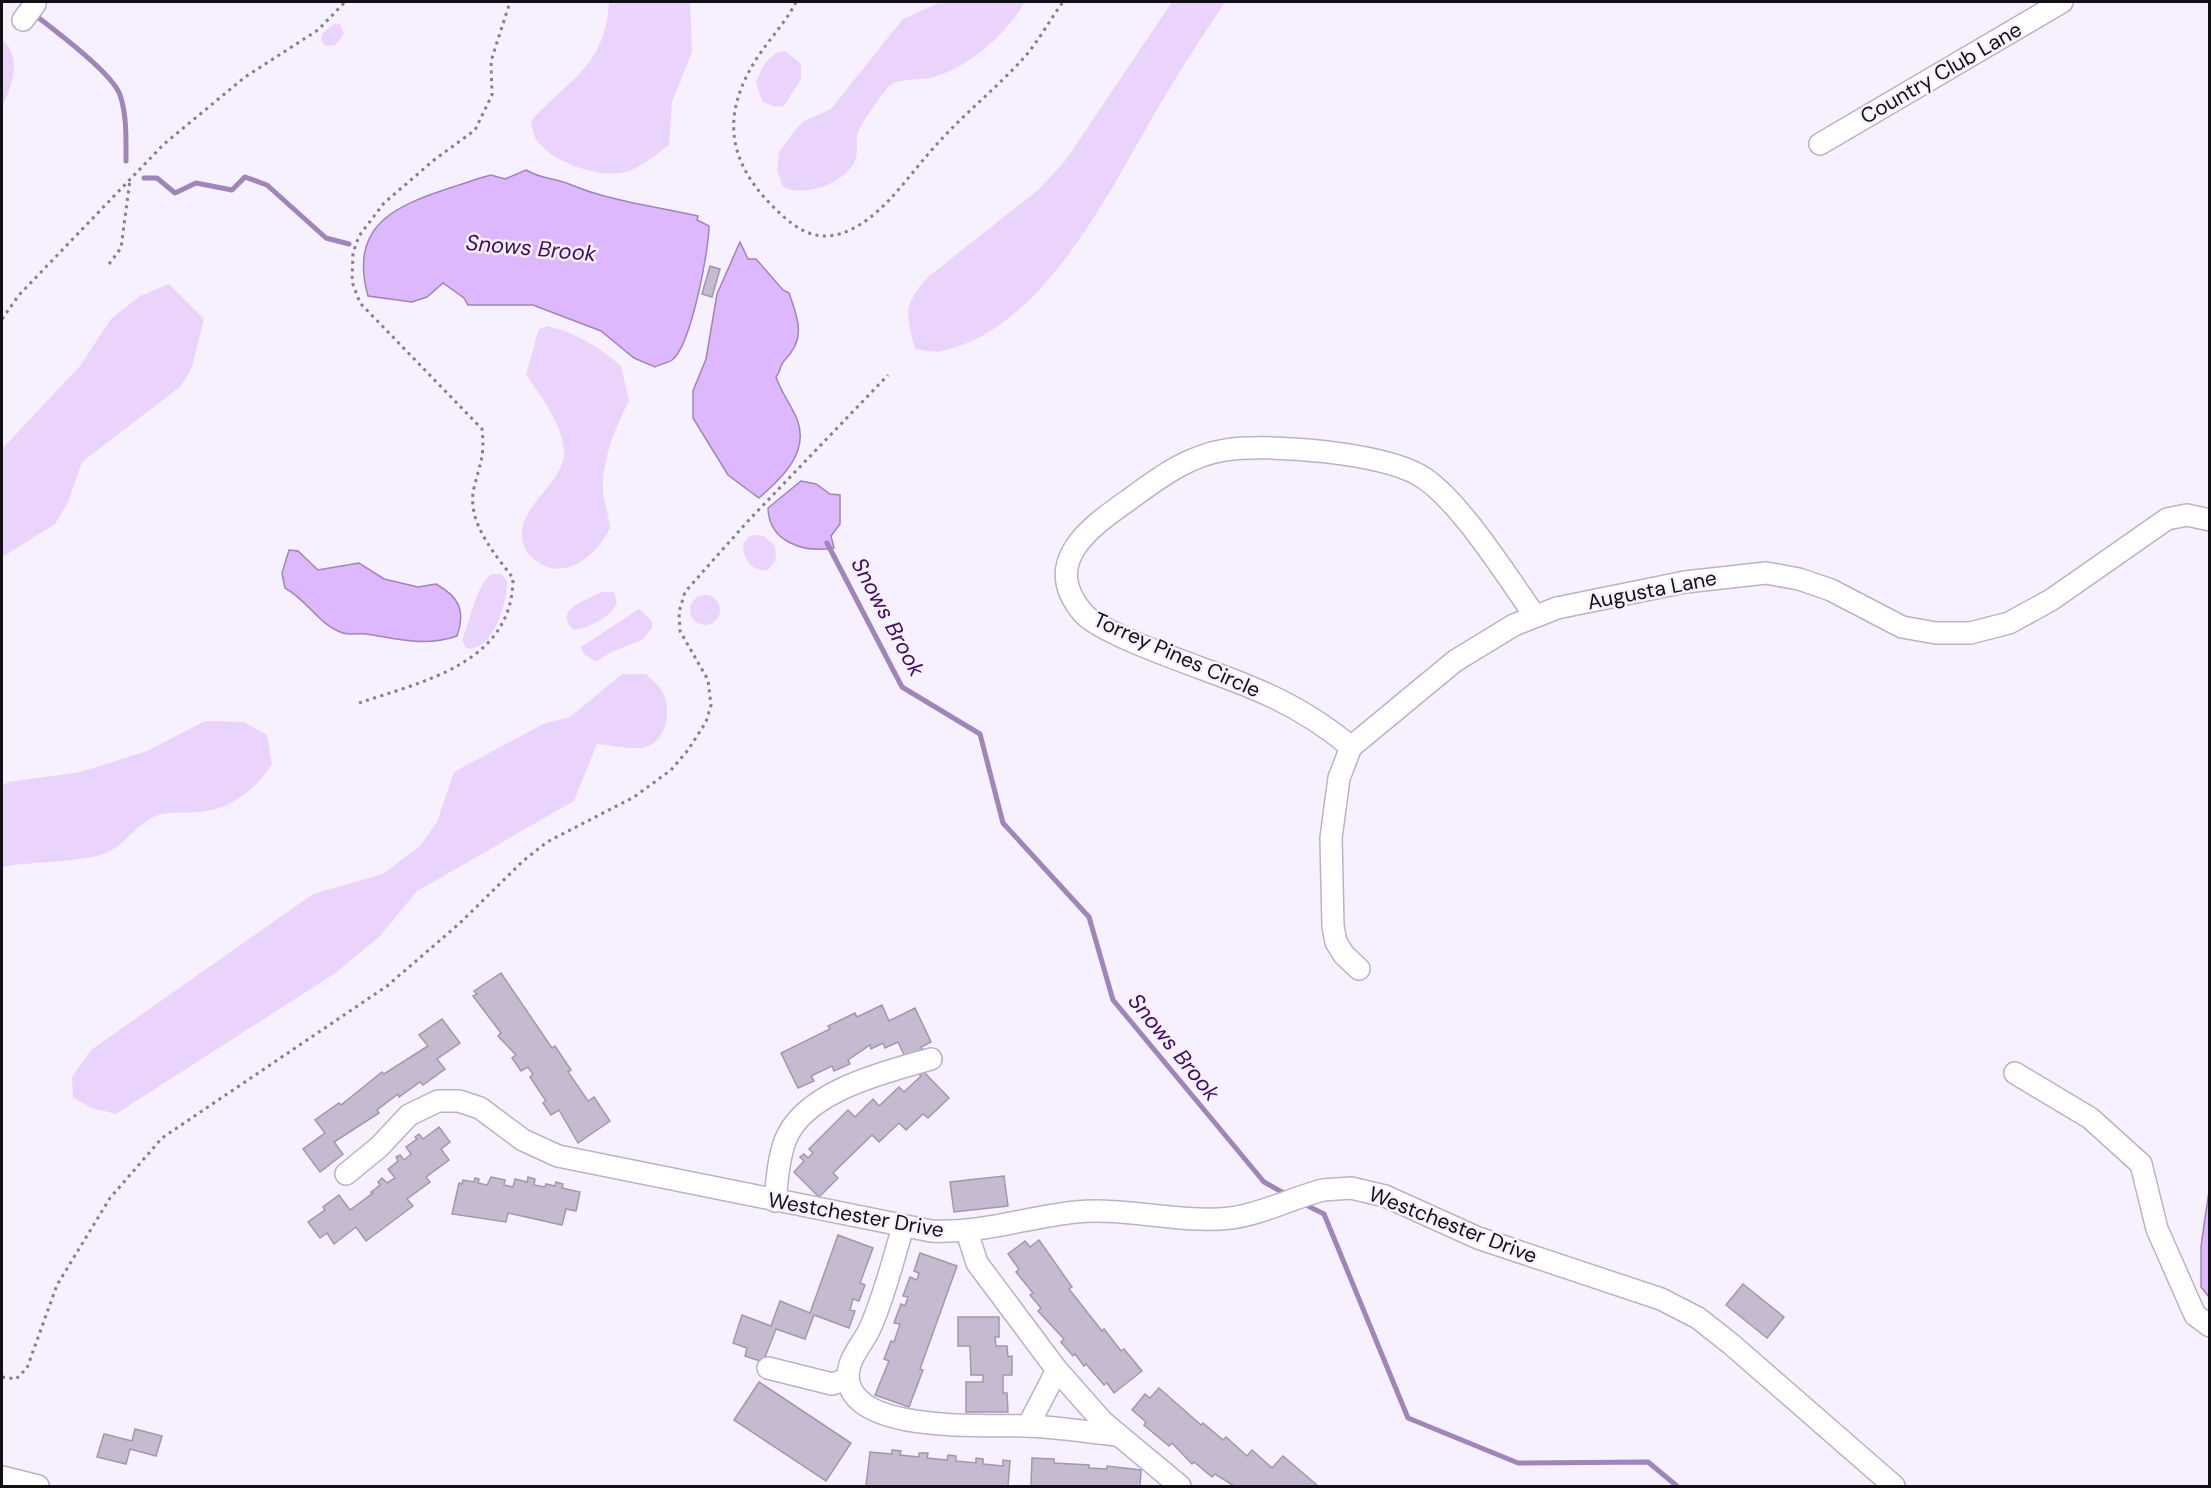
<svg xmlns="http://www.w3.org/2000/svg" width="2211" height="1488" viewBox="0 0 2211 1488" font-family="'DM Sans',sans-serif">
  <rect width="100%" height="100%" fill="#f7f0fe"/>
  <!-- green -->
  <g fill="#ead4fc">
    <path d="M609,2H690L692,52L672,102L669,145C657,154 643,166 629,171C602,180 552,163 536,139C533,134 532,126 531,121C570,78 605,67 609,2Z"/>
    <path d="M941,2H1025C1007,33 970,67 934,77C919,81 902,77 889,86C879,99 865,117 858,132C855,141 859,151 855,160C846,183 805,198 783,187L777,170L779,152L797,128L804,121L831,109L903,19Z"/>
    <path d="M1172,2H1225C1201,38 1177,75 1155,113C1108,194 1042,330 942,351C934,353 923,350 915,349C906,313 902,307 928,277L1038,190L1065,161Z"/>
    <path d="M334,24H340L344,34L335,45L325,46L321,39L323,33Z"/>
    <path d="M2,40C22,57 13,85 2,106Z"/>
    <path d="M785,51L801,64V79L784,106L775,107L762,101L756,82C762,67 769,53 785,51Z"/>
    <path d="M169,284L204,319L192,367L181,386L82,462L68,502L55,524L2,557V449L80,366L111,319L140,296Z"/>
    <path d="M548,326C576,333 599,347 621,366L629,401C615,428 602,460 603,491C604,503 609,516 610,528C597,556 562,584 534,559C525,552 521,543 522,531C524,503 566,479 564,451C562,422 541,398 526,374L539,329Z"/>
    <path d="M751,535L764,536L775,546L776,560L768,570C751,572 743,559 743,543Z"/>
    <path d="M492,574H501L507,581C508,601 492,654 466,648L462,640C470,622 477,582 492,574Z"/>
    <path d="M602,592H614L617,603C611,618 589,627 574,630C552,609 587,600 602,592Z"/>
    <circle cx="705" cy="610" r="15"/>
    <path d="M639,609L652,621V628L642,640L611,652L596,662L584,654L581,647Z"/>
    <path d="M622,674H646C651,679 659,685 662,691C673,711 666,746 640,748C627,749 611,745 597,744L574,801L417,891L379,937L334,974L116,1114L92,1108L73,1098L72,1077L91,1050L313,894L383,874L420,846L437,822L454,772L543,724L570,717Z"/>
    <path d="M205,721L244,722L267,735L272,764C259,785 233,808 207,811C193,814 176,811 162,814C139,820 130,840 110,851C88,863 30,861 2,867V786L8,782L81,772L147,751Z"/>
  </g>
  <!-- water -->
  <g fill="#ddb8fd" stroke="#a085b8" stroke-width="1.5">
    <path d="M526,170C543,180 553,177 569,184C609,201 653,206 698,216L697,220L709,226C709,250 691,346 672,360C668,363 660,364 655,367L634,358L601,331L533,305H468L464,298L443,283L427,297L412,302L368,296C344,211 418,200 480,178L491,175L505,179Z"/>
    <path d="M740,242L748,259H756L783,290L789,293C799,322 806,339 784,361C779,366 781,372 776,377C781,392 791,405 797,419C810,452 782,478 759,498L728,475L693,418V391L706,359L717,294Z"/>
    <path d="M801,481L816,484L830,494L840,495V524L831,536L834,548C805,553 769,543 768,508Z"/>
    <path d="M289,550L298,551L318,570L359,563L384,579L418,587L436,584C459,597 466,610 457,636C425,647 398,639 366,634C359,633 349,635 343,633C319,625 306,599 285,588L282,573Z"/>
    <path d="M2209,1191H2210L2209,1297L2201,1287V1246Z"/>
  </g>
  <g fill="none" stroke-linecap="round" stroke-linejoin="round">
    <!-- stream -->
    <g stroke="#a085b8" stroke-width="5">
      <path d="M39,18C58,33 113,74 120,95C127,115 126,140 126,161"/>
      <path d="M144,178H157L175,193L196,183L232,190L245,177L267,185L326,238L349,244"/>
      <path d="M827,543L902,687L980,734L1003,823L1089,917L1113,1000L1264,1182L1289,1196"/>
      <path d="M1302,1203L1324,1214L1408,1418L1518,1463L1648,1462L1677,1486"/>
    </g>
  </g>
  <!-- building -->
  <g fill="#c6bad1" stroke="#a297ac" stroke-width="1.5">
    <path d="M710,266L720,269L712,297L702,294Z"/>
    <path d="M501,973L552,1048L555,1046L571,1070L568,1072L588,1101L594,1097L610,1121L578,1143L559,1110L551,1115L543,1103L546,1101L530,1077L533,1074L528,1067L521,1071L512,1058L516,1055L498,1036L501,1033L473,996L477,994L474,991Z"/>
    <path d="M882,1005L889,1021L915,1008L931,1042L921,1047L923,1050L906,1059L898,1042L885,1048L883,1043L871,1049L870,1045L848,1060L850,1064L834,1071L832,1066L811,1076L814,1081L798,1088L781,1053L830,1029L828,1026L855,1013L857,1017Z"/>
    <path d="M442,1019L460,1043L437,1059L445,1069L423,1085L420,1082L399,1097L398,1094L377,1110L379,1113L334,1142L343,1154L320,1172L303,1149L325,1133L315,1120L339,1103L341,1105L382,1072L384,1074L428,1046L419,1035Z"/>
    <path d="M921,1069L949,1098L928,1118L923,1114L906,1130L899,1123L879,1142L872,1135L833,1173L838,1178L819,1197L794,1172L804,1161L800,1157L804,1154L808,1158L813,1153L809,1149L848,1110L855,1117L873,1099L879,1106L899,1087L904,1092L921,1076L917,1072Z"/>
    <path d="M439,1127L450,1142L441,1149L449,1160L426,1177L430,1182L407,1199L413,1206L366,1241L356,1227L334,1244L327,1233L320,1238L308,1222L325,1210L323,1207L339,1195L350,1210L373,1193L371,1192L380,1185L378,1182L382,1178L387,1183L395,1178L388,1169L398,1161L396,1157L400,1155L404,1160L411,1154L406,1147L417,1139L415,1137L419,1134L423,1139Z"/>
    <path d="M1004,1176L1008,1206L954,1212L950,1182Z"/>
    <path d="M491,1177L505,1180L504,1185L513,1187L515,1179L527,1182L528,1177L535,1179L534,1185L545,1187L546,1184L555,1186L556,1182L563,1184L562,1188L580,1192L576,1211L566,1209L562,1225L508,1213L506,1222L452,1214L459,1183L462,1184L463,1180L474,1182L475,1178L479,1179L478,1183L487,1185Z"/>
    <path d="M838,1235L873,1248L860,1283L865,1285L859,1301L853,1299L850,1310L855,1311L849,1328L814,1315L805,1339L776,1329L763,1362L745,1356L747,1348L733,1343L742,1315L771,1326L780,1301L810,1313Z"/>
    <path d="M1039,1240L1072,1287L1069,1289L1102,1331L1104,1329L1121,1351L1124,1349L1142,1371L1114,1393L1107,1383L1104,1385L1086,1364L1084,1366L1075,1354L1073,1356L1061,1342L1064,1339L1038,1311L1041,1308L1030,1295L1033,1293L1016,1272L1019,1269L1008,1254L1025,1241L1030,1247Z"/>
    <path d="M920,1253L957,1266L920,1369L923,1370L909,1407L875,1395L889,1361L884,1359L891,1341L894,1342L900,1324L894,1323L901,1304L905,1306L908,1297L903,1296L910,1277L917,1280L919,1273L914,1271Z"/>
    <path d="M1743,1284L1784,1317L1767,1338L1726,1305Z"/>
    <path d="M958,1317H999V1337H995L996,1346H1007L1008,1357L1012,1356V1375H1003V1393H1007L1008,1412H966V1382H983V1375H971L970,1346H958Z"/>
    <path d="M759,1382L851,1443L826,1481L734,1420Z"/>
    <path d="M1159,1388L1201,1425L1203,1423L1223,1440L1226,1437L1247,1456L1252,1450L1272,1468L1283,1456L1318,1486H1234L1215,1474L1212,1477L1194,1462L1192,1464L1172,1443L1169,1446L1144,1425L1146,1422L1132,1410L1145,1394L1150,1398Z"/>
    <path d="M135,1429L162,1436L156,1456L130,1449L126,1464L97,1457L104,1434L132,1441Z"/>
    <path d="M892,1450L901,1451L900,1455L919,1457V1453H928L927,1458L947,1460L948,1455L956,1456V1461L976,1463V1458L983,1459V1464L1003,1466V1460L1010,1461L1008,1486H866L870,1452L892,1454Z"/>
    <path d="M1032,1458L1054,1459V1463L1089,1465V1468L1107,1469V1466L1141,1470L1140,1486H1031Z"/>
  </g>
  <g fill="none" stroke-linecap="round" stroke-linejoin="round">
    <defs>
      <g id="minor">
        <path d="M23,20L35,4"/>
        <path d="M1820,144L2062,2"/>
        <path d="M1351,747C1320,721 1288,702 1250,687C1216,672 1104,637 1083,613C1039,561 1092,526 1130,499C1160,477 1188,456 1225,450C1270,443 1380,453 1419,475C1457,496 1508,578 1535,616"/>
        <path d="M1359,969L1344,955L1336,942L1333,926L1331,838L1339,778L1351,747L1455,661L1514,625L1557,608L1685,582L1766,573L1799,579L1831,590L1902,627L1936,633H1970L2009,623L2051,600L2167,519L2187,515L2210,520"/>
        <path d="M2015,1073L2090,1118L2141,1164L2157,1229L2195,1315L2210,1326"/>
        <path d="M346,1174L379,1147L409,1115L438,1101H459L480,1108L523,1140L558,1156L931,1231C981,1234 1027,1217 1076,1212C1128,1207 1179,1224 1231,1218C1262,1214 1292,1198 1323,1190L1351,1188L1385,1196L1478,1238L1661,1299L1698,1318L1731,1344L1894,1486"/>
        <path d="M775,1201C777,1181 778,1160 785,1141C804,1091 885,1072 931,1059"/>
        <path d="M903,1227C893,1260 885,1294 871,1326C864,1343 849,1356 848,1375C848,1435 987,1424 1027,1426C1057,1427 1087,1432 1117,1435"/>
        <path d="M967,1232L977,1263L1057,1370L1103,1422L1180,1486"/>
        <path d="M768,1368L832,1384L848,1379"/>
        <path d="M1028,1426L1057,1370"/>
        <path d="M2,1477L38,1486"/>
      </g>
    </defs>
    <!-- minor casing -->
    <use href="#minor" stroke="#bcb1c7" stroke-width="24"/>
    <!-- path -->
    <g stroke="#857f8a" stroke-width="3" stroke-dasharray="3 4.5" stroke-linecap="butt">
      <path d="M796,2C786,22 770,38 757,58C717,120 730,169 784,217C804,235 824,242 850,230C886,213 910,173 937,144C963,115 994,90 1021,61C1037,44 1049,21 1063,2"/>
      <path d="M109,264L121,248L130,180"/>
      <path d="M2,319L19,295L164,144L245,77L318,30L345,2"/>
      <path d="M359,703C424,681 513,663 513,578C494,553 466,521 474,488C480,463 485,456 482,429L360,303L352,282L353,253L359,236L384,203L434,160L475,130L492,95L491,61L510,2"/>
      <path d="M2,1377L16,1379L27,1368L57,1285L110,1198L162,1138L387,986L460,923L523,861L547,842L634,797L671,770L688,750L706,722L711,705L708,680L680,631L679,612L685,592L747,522L888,375"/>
    </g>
    <!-- minor -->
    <use href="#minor" stroke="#fff" stroke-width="21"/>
  </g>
  <g text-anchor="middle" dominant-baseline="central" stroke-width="5" stroke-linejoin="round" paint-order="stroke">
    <!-- street labels -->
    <g font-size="21" fill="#130f17" stroke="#f7f0fe">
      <text transform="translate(1941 73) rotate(-30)">Country Club Lane</text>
      <text transform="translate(1652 590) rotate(-11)">Augusta Lane</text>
      <text transform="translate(1177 655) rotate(24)">Torrey Pines Circle</text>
      <text transform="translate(856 1215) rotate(10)">Westchester Drive</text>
      <text transform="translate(1453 1225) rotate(21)">Westchester Drive</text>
    </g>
    <!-- water labels -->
    <g font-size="22" font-style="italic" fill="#400c5d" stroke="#f7f0fe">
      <text transform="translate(531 248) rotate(5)">Snows Brook</text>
      <text transform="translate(888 617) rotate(62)">Snows Brook</text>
      <text transform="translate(1174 1047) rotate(51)">Snows Brook</text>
    </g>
  </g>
  <!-- border -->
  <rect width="2211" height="1488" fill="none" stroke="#130f17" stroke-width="6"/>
</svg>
